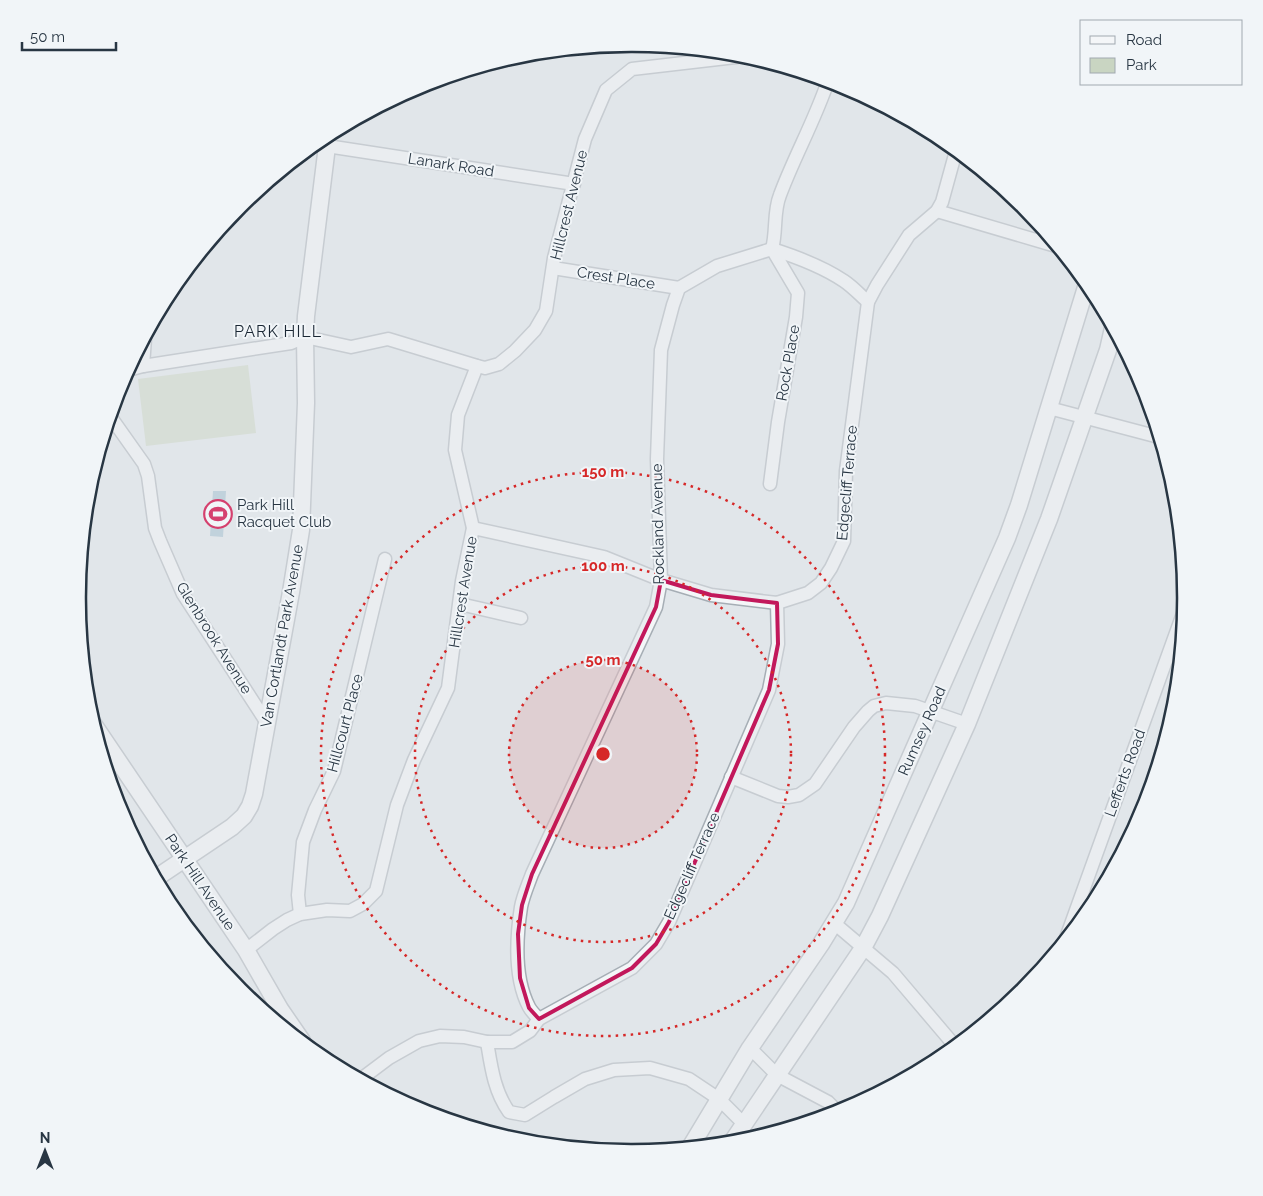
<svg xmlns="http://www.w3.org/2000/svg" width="1263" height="1196" viewBox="0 0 1263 1196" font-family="Raleway,sans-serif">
  <rect width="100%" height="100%" fill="#e1e6ea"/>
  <!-- green -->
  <path fill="#c9d5c2" d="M248,365L256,433L146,446L138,379Z"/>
  <!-- water -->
  <path fill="#9abacc" d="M213,491H226L223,537L210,536Z"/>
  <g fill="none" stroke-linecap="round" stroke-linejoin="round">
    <defs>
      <g id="minor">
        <path d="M327,146L574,184"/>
        <path d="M937,211L1056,246"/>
        <path d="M772,249C777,231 773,212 780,195C794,157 815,120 828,81"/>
        <path d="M772,249C797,257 822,266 844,281C853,287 860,295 868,302"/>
        <path d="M553,268L679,288"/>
        <path d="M143,366L145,338"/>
        <path d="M128,370L143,366L291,343L305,337L351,347L388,339L477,366L485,368L499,364L515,351L535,330L546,311L554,258L585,139L606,90L632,69L744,56"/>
        <path d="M1049,408L1159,437"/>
        <path d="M110,416L144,464L148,476L155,528L160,541L183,594L267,723"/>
        <path d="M770,484L778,422L796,317L798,293L772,249"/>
        <path d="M473,528L604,557L661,580L711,595L777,603L808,593L821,583L831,568L844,541L846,471L868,302L877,285L909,235L937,211L942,202L956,151"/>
        <path d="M460,604L521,618"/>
        <path d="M731,777L778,796L788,797L799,795L815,784L854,727L868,711L874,706L886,703L915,706L967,724"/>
        <path d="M300,914L298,895L303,842L315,810L334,771L385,559"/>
        <path d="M834,923L893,973L955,1046"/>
        <path d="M1066,938L1185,608"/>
        <path d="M246,950L273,929L287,920L300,914L327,910L350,911L363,904L376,891L397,805L414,760L448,688L462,581L473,528L455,450L458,415L477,366"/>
        <path d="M539,1019C535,1015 531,1011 529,1007C514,978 516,939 521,907C523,896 528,885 532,874L656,607L661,580L657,459L661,350L673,305L679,288L717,266L772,249"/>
        <path d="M487,1042C491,1066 494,1091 509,1112L525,1115L554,1097L585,1079L614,1070L650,1068L689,1079L719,1099L744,1124"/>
        <path d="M750,1048L777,1075L828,1102L838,1112"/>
        <path d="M361,1079L389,1058L419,1041L440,1036L464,1037L487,1042H512L530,1031L539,1019L632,968L656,944L669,922L769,690L778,644L777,603"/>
      </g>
      <g id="tertiary">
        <path d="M94,725L246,950L280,1009L302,1041"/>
        <path d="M156,878L232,827L244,816L250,806L254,794L291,592L301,530L306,403L305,337L306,316L327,146L325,136"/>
        <path d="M732,1142L863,948L880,916L967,724L1049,519L1108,350L1113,328"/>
        <path d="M691,1146L750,1048L821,944L846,903L1007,538L1019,505L1087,284"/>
      </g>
    </defs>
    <!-- minor casing -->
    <use href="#minor" stroke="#a6aeb5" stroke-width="15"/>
    <!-- tertiary casing -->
    <use href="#tertiary" stroke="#a6aeb5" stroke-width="19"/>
    <!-- minor -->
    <use href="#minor" stroke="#f4f6f8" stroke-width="12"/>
    <!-- tertiary -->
    <use href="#tertiary" stroke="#f4f6f8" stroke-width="16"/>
  </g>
  <!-- marked area -->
  <path d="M0 0H1263V1196H0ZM661,580L711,595L777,603L778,644L769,690L669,922L656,944L632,968L539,1019L529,1008L520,978L518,934L522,905L532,874L656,607Z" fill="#e1e6ea" fill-opacity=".55" fill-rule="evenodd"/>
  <path fill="none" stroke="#c2185b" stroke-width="4" stroke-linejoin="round" d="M661,580L711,595L777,603L778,644L769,690L669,922L656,944L632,968L539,1019L529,1008L520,978L518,934L522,905L532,874L656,607Z"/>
  <!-- distance rings -->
  <circle cx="603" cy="754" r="94" fill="#d62828" fill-opacity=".12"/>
  <g fill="none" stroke="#d62828" stroke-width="2.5" stroke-dasharray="2.5 5">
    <circle cx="603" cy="754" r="94"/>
    <circle cx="603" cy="754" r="188"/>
    <circle cx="603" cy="754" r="282"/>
  </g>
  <!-- icons -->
  <defs>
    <symbol id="stadium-ring" viewBox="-11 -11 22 22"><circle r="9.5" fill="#f1f5f8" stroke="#d5406e" stroke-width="1.5"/><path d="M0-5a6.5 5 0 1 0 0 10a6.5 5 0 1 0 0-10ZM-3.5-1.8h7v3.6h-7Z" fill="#d5406e"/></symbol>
  </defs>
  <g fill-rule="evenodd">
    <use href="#stadium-ring" x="202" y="498" width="32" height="32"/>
  </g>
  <g text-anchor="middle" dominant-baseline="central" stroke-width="4" stroke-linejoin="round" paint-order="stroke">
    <!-- street labels -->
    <g font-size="15" fill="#283643" stroke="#f1f5f8">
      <text transform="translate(451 165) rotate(9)">Lanark Road</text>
      <text transform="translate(569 205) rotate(-76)">Hillcrest Avenue</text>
      <text transform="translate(616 278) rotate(9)">Crest Place</text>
      <text transform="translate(788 363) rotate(-80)">Rock Place</text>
      <text transform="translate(847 483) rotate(-85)">Edgecliff Terrace</text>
      <text transform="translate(658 524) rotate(-91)">Rockland Avenue</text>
      <text transform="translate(463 592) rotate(-81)">Hillcrest Avenue</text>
      <text transform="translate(282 636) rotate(-80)">Van Cortlandt Park Avenue</text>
      <text transform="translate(214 638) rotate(58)">Glenbrook Avenue</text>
      <text transform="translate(345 723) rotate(-75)">Hillcourt Place</text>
      <text transform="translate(922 731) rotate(-66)">Rumsey Road</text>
      <text transform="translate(1125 773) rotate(-70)">Lefferts Road</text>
      <text transform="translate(692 866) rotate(-66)">Edgecliff Terrace</text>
      <text transform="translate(200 882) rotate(56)">Park Hill Avenue</text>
    </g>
    <!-- poi labels -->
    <g font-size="15" fill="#283643" stroke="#f1f5f8" text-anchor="start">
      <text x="237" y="505">Park Hill<tspan x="237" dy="17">Racquet Club</tspan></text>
    </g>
    <!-- neighbourhood labels -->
    <g font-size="16" letter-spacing="1" fill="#1a2734" stroke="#f1f5f8">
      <text x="278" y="331">PARK HILL</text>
    </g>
  </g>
  <!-- crop -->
  <path d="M0 0H1263V1196H0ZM631 52H632A545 545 0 0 1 1177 597V599A545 545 0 0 1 632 1144H631A545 545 0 0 1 86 599V597A545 545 0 0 1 631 52Z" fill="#f1f5f8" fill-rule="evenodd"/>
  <path fill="none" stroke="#283643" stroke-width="2.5" d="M631 52H632A545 545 0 0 1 1177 597V599A545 545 0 0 1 632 1144H631A545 545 0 0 1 86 599V597A545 545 0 0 1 631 52Z"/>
  <circle cx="603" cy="754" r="8" fill="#d62828" stroke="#f1f5f8" stroke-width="2.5"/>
  <g font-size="15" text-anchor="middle" font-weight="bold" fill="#d62828" stroke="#f1f5f8" stroke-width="4" stroke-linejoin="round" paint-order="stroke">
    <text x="603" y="477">150 m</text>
    <text x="603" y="571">100 m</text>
    <text x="603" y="665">50 m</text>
  </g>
  <!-- legend -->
  <rect x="1080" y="20" width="162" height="65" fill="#f1f5f8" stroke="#a1a9b0"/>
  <rect x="1090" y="36" width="25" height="8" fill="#f4f6f8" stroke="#a1a9b0"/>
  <text x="1126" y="45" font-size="15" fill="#283643">Road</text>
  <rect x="1090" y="58" width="25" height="15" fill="#c9d5c2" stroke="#a1a9b0"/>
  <text x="1126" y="70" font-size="15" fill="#283643">Park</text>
  <!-- north arrow -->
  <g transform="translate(45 1151)" stroke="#f1f5f8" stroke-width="4" paint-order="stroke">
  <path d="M0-4L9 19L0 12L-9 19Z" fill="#283643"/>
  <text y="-8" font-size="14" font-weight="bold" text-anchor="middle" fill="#283643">N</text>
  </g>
  <!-- scale -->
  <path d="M22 42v8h94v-8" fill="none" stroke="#283643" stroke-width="2.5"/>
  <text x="30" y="42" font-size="15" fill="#283643" stroke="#f1f5f8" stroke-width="4" paint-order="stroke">50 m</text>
</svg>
